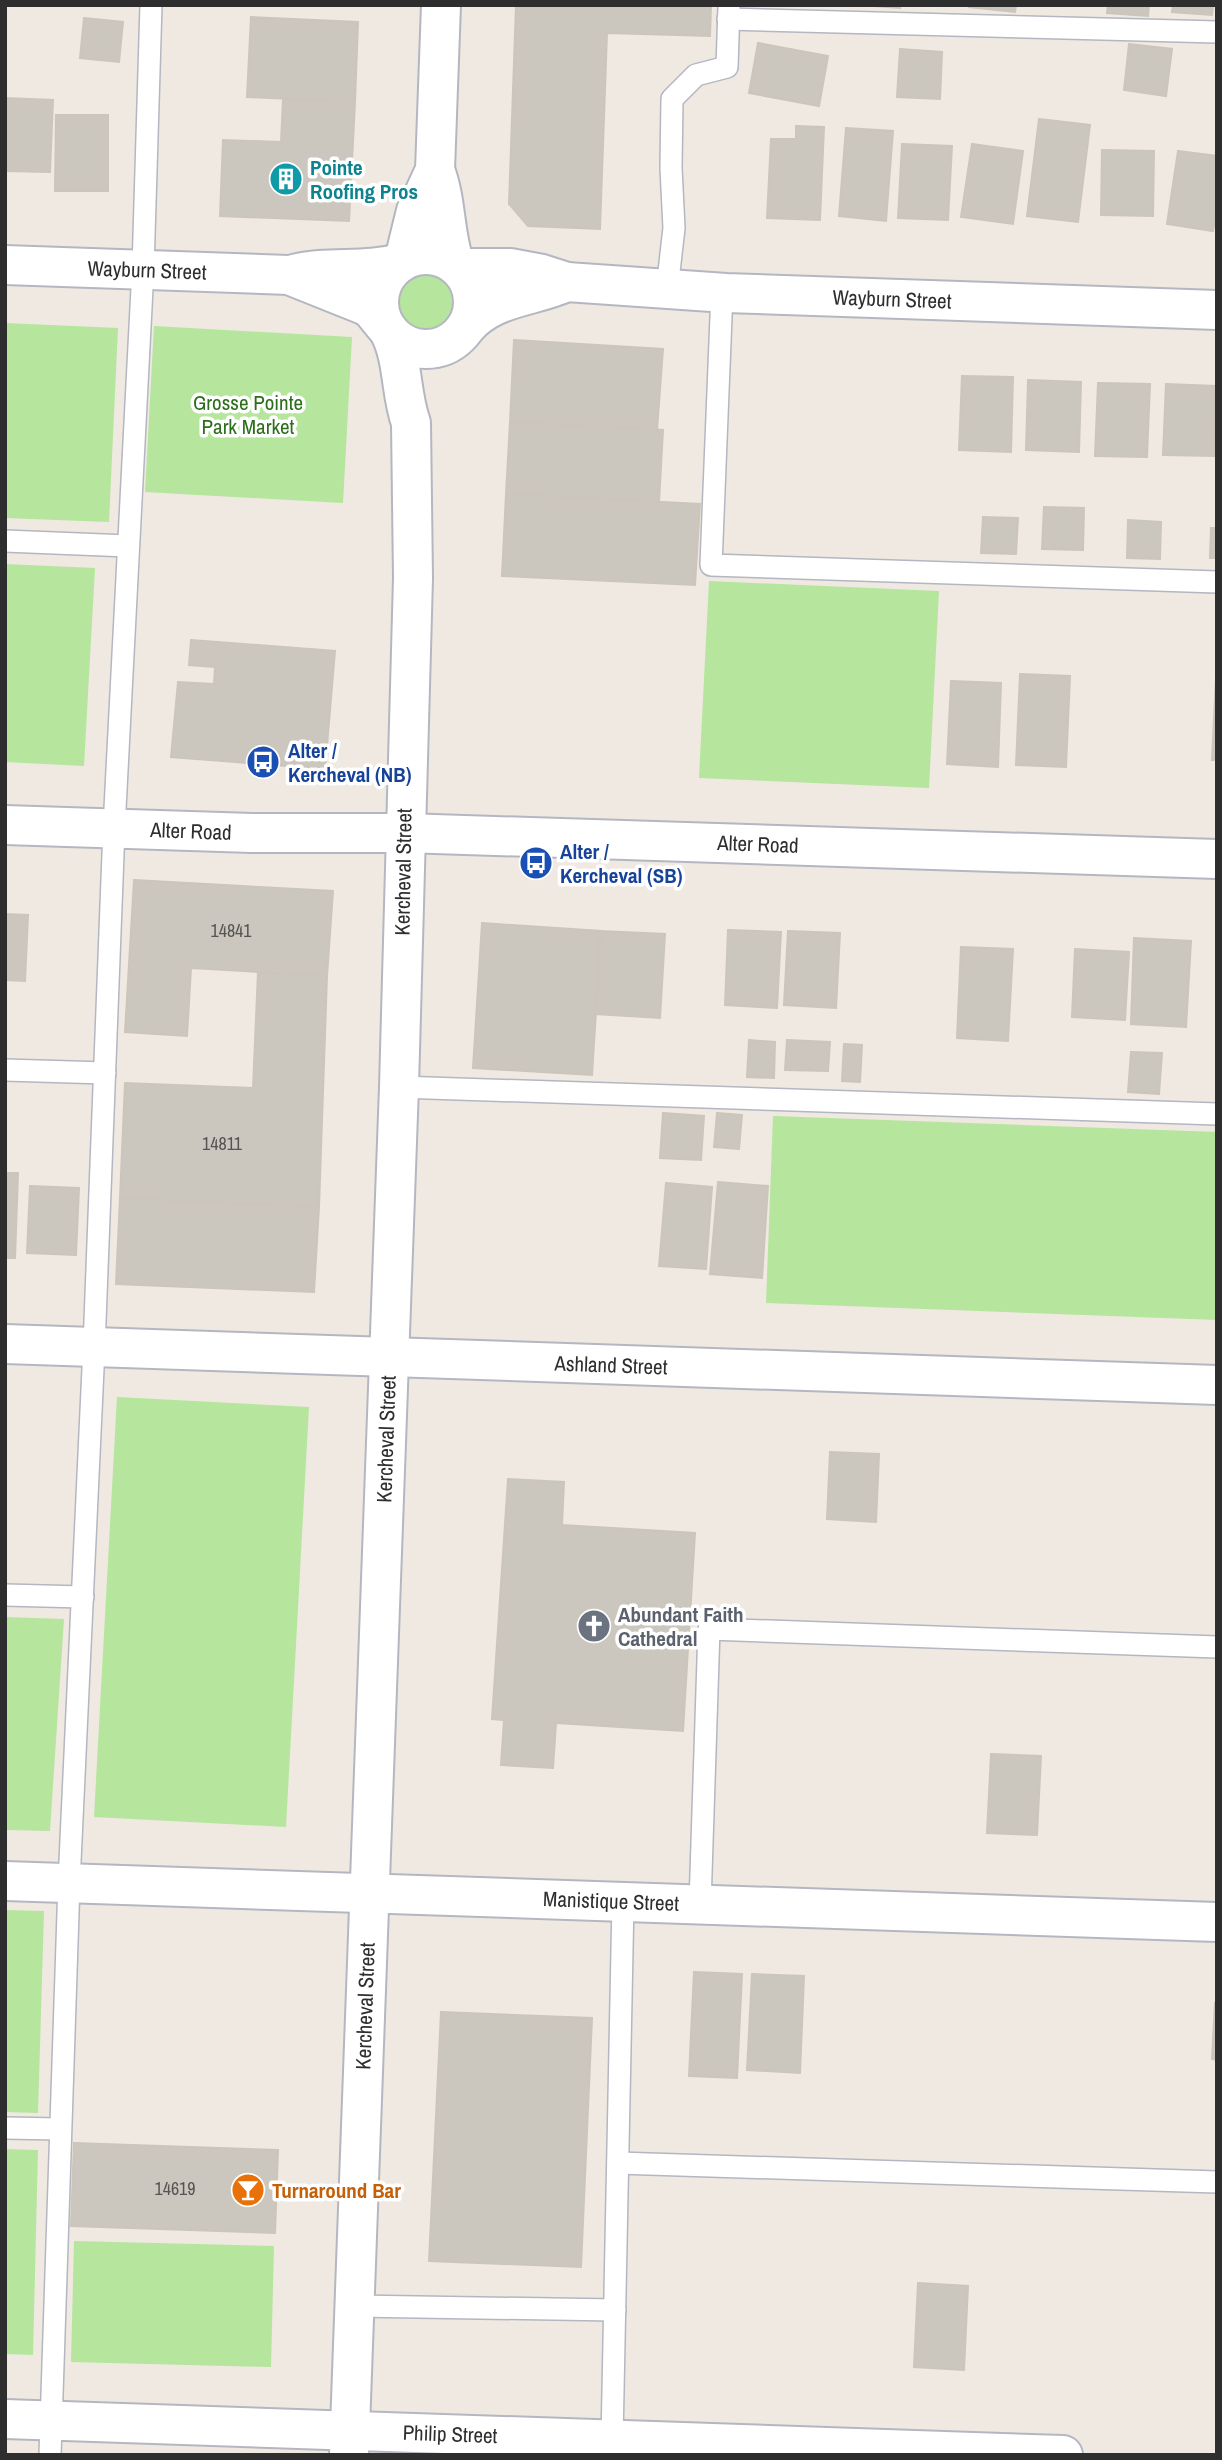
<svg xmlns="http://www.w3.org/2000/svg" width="1222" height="2460" viewBox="0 0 1222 2460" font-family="'Archivo Narrow',sans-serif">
  <rect width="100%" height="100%" fill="#efe9e1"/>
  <!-- green -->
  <g fill="#b6e59e">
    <circle cx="426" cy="303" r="32"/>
    <path d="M5,323L118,328L109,522L5,518Z"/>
    <path d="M154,326L352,337L343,503L145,492Z"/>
    <path d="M5,564L95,568L84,766L5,762Z"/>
    <path d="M709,581L939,591L929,788L699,778Z"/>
    <path d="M773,1116L1217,1132V1320L766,1303Z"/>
    <path d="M117,1397L309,1407L286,1827L94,1817Z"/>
    <path d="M5,1617L64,1619L50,1831L5,1830Z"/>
    <path d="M5,1910L44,1911L38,2113L5,2112Z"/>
    <path d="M5,2149L38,2150L33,2355L5,2354Z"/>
    <path d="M74,2241L274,2246L271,2367L71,2362Z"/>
  </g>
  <!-- building -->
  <g fill="#cbc7bf" stroke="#cbc5ba" stroke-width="2">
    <path d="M516,5H711L710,36L607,33L600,229L528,226L509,204Z"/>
    <path d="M860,5H900V8Z"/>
    <path d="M969,5H1016L1015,12L969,7Z"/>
    <path d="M1108,5H1149L1148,16L1107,13Z"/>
    <path d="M1173,5H1213L1212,15L1172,12Z"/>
    <path d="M251,17L358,22L355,102L247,97Z"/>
    <path d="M84,18L123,22L119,62L80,58Z"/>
    <path d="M758,43L828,56L819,106L749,93Z"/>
    <path d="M1129,44L1172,49L1166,96L1124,90Z"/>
    <path d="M900,49L942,52L940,99L897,97Z"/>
    <path d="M5,98L53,100L50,172L5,171Z"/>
    <path d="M283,99L355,102L349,221L220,216L223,140L281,142Z"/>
    <path d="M56,115H108V191H55Z"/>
    <path d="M1039,119L1090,125L1078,222L1027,216Z"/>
    <path d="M796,126L824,127L820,220L767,218L771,139H796Z"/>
    <path d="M846,128L893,131L886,221L839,216Z"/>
    <path d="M902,144L952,146L948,220L898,218Z"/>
    <path d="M972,144L1023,151L1013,224L961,217Z"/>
    <path d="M1102,150L1154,151L1153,216L1101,215Z"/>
    <path d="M1178,151L1217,156V209L1213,231L1167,224Z"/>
    <path d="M514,340L663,349L657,430L510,422Z"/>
    <path d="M962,376L1013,377L1011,452L959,450Z"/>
    <path d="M1028,380L1081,382L1079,452L1026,450Z"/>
    <path d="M1098,383L1150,384L1147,457L1095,456Z"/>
    <path d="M1166,384L1216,386L1214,456L1163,455Z"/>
    <path d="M510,422L663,430L659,502L506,494Z"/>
    <path d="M506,494L700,504L695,585L502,576Z"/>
    <path d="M1044,507L1084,508L1083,550L1042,549Z"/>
    <path d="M983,517L1018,518L1016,554L981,553Z"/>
    <path d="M1128,520L1161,522L1160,559L1127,558Z"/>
    <path d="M1211,528H1217V558H1210Z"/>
    <path d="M191,640L335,651L325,769L171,757L178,682L214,684L215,667L189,665Z"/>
    <path d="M1020,674L1070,676L1066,767L1016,765Z"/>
    <path d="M1216,678H1217V760H1212Z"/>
    <path d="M951,681L1001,683L998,767L947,764Z"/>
    <path d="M134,880L333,891L327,976L191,968L187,1036L125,1032Z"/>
    <path d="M5,914L28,915L25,981L5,980Z"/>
    <path d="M482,923L601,931L592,1075L473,1068Z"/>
    <path d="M728,930L781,932L777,1008L725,1005Z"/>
    <path d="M601,931L665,934L660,1018L596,1014Z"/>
    <path d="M788,931L840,933L836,1008L784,1005Z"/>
    <path d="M1134,938L1191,941L1186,1027L1131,1024Z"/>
    <path d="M961,947L1013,949L1008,1041L957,1038Z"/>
    <path d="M1075,949L1129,952L1125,1020L1072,1017Z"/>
    <path d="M258,972L327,976L319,1207L120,1198L125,1083L253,1088Z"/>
    <path d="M749,1040L775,1042L774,1078L747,1077Z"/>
    <path d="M787,1040L830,1042L828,1071L785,1070Z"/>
    <path d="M844,1044L862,1045L860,1082L842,1081Z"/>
    <path d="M1131,1052L1162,1053L1159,1094L1128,1092Z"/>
    <path d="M663,1113L704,1116L701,1160L660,1158Z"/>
    <path d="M717,1113L742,1115L739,1149L714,1147Z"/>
    <path d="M5,1173H18L15,1258H5Z"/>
    <path d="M718,1182L768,1186L762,1278L710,1274Z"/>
    <path d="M666,1183L712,1187L706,1269L659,1266Z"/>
    <path d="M30,1186L79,1188L76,1255L27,1253Z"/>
    <path d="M120,1198L319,1207L314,1292L116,1284Z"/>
    <path d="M830,1452L879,1454L876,1522L827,1519Z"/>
    <path d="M508,1479L564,1482L562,1525L695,1533L683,1731L556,1723L553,1768L501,1765L504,1720L492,1719Z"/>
    <path d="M991,1754L1041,1756L1037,1835L987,1833Z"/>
    <path d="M694,1972L742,1974L737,2078L689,2076Z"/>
    <path d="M752,1974L804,1976L800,2073L747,2070Z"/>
    <path d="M1215,2003H1217V2060L1212,2059Z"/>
    <path d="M441,2012L592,2018L581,2267L429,2261Z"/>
    <path d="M74,2143L278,2150L275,2233L71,2226Z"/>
    <path d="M918,2283L968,2286L964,2370L914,2367Z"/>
  </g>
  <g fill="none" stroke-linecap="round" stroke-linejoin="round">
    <defs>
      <g id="service">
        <path d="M728,19L1217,32"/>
        <path d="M667,289L674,228L671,168L672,99L696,75L727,67L729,7"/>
        <path d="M722,292L711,565L1217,582"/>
        <path d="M5,541L128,546"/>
        <path d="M5,1070L105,1073"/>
        <path d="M399,1087L1217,1114"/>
        <path d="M5,1595L83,1597"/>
        <path d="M700,1904L709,1629L1217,1647"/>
        <path d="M5,2128L60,2129"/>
        <path d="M618,2163L1217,2182"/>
        <path d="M355,2306L615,2310"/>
        <path d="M612,2440L623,1901"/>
        <path d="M50,2455L69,1883L94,1347L114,828L143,269L151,5"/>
      </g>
      <g id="minor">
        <path d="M5,265L289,275L364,305L371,309L384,325"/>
        <path d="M459,268H510L542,274L567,282L726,293L1217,310"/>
        <path d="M294,274C329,265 364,273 400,263"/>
        <path d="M466,327C493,296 531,298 567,282"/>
        <path d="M5,1344L1217,1385"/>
        <path d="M5,1881L1217,1922"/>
        <path d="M5,2419L1063,2455"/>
      </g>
      <g id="tertiary">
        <path d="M435,170C447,201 444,234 455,265"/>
        <circle cx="426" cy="302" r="47"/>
        <path d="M404,260L416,211L435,170L441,5"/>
        <path d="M5,825L252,833H404L1217,859"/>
        <path d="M349,2455L399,1087L413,578L411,423C400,393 404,360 389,331"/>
      </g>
    </defs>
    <!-- service casing -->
    <use href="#service" stroke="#b4b7c1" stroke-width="24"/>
    <!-- minor casing -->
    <use href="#minor" stroke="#b4b7c1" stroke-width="42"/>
    <!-- tertiary casing -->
    <use href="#tertiary" stroke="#b4b7c1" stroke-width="42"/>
    <!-- service -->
    <use href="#service" stroke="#fff" stroke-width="21"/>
    <!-- minor -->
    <use href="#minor" stroke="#fff" stroke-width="38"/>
    <!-- tertiary -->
    <use href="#tertiary" stroke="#fff" stroke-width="38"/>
  </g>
  <!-- icons -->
  <defs>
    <symbol id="building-disc" viewBox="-11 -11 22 22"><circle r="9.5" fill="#0f9aa8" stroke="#fff"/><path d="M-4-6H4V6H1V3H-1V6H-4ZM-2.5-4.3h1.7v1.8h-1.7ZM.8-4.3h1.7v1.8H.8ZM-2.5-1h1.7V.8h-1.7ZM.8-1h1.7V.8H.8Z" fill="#fff"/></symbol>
    <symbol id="bus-disc" viewBox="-11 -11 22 22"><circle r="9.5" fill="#1a4fb4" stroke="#fff"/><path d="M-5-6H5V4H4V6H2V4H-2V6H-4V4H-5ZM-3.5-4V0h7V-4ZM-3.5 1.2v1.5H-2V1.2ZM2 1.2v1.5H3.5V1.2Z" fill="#fff"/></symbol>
    <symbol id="church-disc" viewBox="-11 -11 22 22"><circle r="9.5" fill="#6b7280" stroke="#fff"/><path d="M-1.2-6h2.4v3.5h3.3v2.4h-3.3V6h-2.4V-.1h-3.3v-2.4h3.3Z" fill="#fff"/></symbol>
    <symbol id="bar-disc" viewBox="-11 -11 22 22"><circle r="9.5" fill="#e8710a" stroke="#fff"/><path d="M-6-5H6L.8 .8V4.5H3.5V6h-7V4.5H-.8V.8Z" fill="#fff"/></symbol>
  </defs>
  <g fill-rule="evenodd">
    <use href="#building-disc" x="267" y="160" width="38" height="38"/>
    <use href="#bus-disc" x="244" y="743" width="38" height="38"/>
    <use href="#bus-disc" x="517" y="844" width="38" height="38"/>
    <use href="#church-disc" x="575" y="1607" width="38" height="38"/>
    <use href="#bar-disc" x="229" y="2171" width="38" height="38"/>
  </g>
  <g text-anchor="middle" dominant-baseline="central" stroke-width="7" stroke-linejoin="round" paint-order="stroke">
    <!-- number labels -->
    <g font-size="18" fill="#555452">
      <text x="231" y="930">14841</text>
      <text x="222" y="1143">14811</text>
      <text x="175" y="2188">14619</text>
    </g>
    <!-- culture labels -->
    <g font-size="21" font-weight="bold" fill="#0d838f" stroke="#fff" text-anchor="start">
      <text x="310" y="167">Pointe<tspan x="310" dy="24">Roofing Pros</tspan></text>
    </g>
    <!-- street labels -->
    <g font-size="21" fill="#2e2e2e" stroke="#fff">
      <text transform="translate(147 270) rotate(2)">Wayburn Street</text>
      <text transform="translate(892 299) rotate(2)">Wayburn Street</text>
      <text transform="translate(191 831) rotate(2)">Alter Road</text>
      <text transform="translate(758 844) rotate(2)">Alter Road</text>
      <text transform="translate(403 872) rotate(-89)">Kercheval Street</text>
      <text transform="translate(611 1365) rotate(2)">Ashland Street</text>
      <text transform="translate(386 1439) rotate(-88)">Kercheval Street</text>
      <text transform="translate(611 1901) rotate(2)">Manistique Street</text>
      <text transform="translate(365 2006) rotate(-88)">Kercheval Street</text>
      <text transform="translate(450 2434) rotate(2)">Philip Street</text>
    </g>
    <!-- park labels -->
    <g font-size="21" fill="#2c6e1b" stroke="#fff">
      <text x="248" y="402">Grosse Pointe<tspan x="248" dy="24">Park Market</tspan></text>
    </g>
    <!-- transit labels -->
    <g font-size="21" font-weight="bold" fill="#164399" stroke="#fff" text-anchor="start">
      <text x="288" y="750">Alter /<tspan x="288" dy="24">Kercheval (NB)</tspan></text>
      <text x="560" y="851">Alter /<tspan x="560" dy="24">Kercheval (SB)</tspan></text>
    </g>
    <!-- worship labels -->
    <g font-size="21" font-weight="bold" fill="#5b616d" stroke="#fff" text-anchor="start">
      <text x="618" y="1614">Abundant Faith<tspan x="618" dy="24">Cathedral</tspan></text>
    </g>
    <!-- food labels -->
    <g font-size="21" font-weight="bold" fill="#c56008" stroke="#fff" text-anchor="start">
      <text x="272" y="2190">Turnaround Bar</text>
    </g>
  </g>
  <!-- border -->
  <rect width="1222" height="2460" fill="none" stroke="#2e2e2e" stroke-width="14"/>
</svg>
